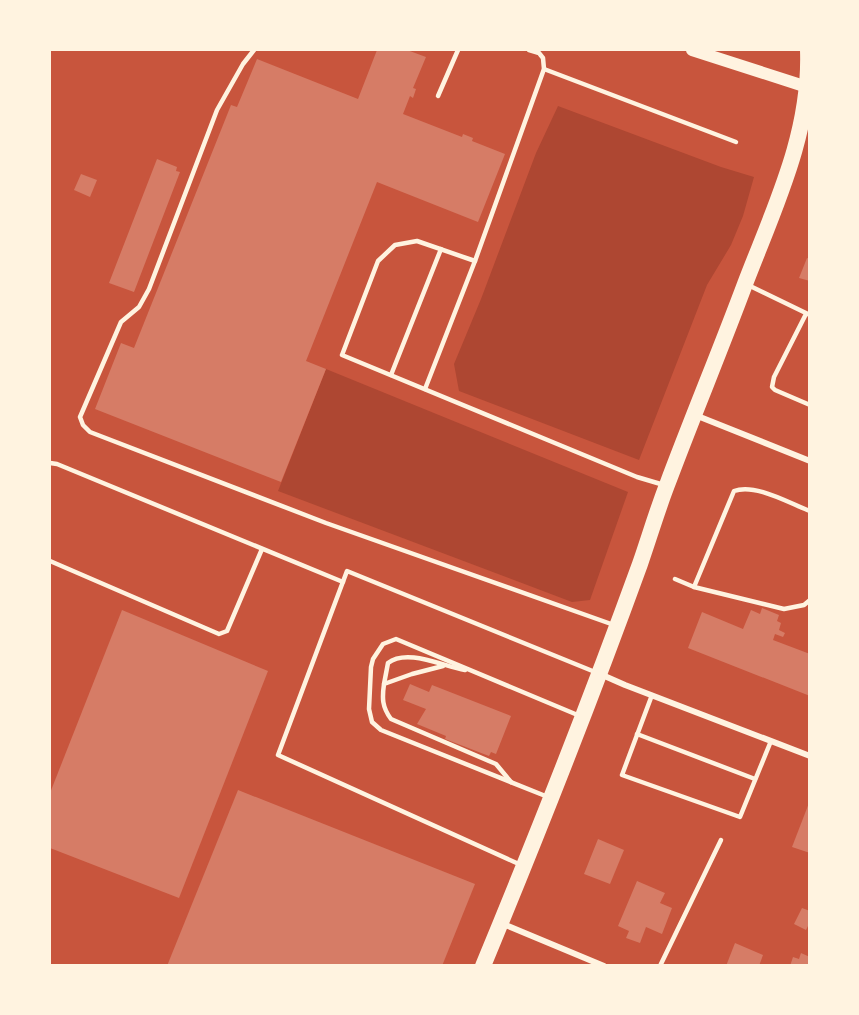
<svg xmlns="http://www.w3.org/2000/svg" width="859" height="1015" viewBox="0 0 859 1015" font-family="'Source Sans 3',sans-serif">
  <rect width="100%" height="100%" fill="#c8553d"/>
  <!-- green -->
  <g fill="#ae4732">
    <path d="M558,106L721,167L754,177L743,216L731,245L707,285L639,460L459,391L454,364L481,299L536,153Z"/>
    <path d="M326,369L628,492L590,600L572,602L278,491Z"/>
  </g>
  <!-- building -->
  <g fill="#d67c66">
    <path d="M377,50H407L426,57L413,88L416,89L413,98L410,96L403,114L462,137L463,134L473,138L472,141L505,154L478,222L377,182L306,361L326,369L281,482L95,409L121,343L134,348L231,105L237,107L257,59L358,99Z"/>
    <path d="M157,159L177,167L176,171L180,172L134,292L109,283Z"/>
    <path d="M81,174L97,180L90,197L74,190Z"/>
    <path d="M807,258L810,259V281L799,278Z"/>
    <path d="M762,608L779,615L777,621L781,623L779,630L785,633L783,637L775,634L773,640L810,654V696L688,648L702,612L743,629L751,610L760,614Z"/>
    <path d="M122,610L268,671L179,898L50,848V793Z"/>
    <path d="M410,684L429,692L432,685L511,716L496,754L491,752L489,756L445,739L446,736L417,724L426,709L403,700Z"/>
    <path d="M238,790L475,884L442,966H167Z"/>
    <path d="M809,803H810V853L792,847Z"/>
    <path d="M598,839L624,850L610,884L584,874Z"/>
    <path d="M637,881L665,893L660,903L672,908L662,934L646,927L640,943L626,938L629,931L618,926Z"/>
    <path d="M802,908L810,911V922L806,930L794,924Z"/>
    <path d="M735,943L763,955L759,966H726Z"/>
    <path d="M801,953L810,957L809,966H790L793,957L799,959Z"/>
  </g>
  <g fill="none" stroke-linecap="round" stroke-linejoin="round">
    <!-- service -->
    <g stroke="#fff3e0" stroke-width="4.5">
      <path d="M254,50L243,64L217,110L149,289L139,307L121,322L80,417L83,425L90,432L326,523L614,625"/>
      <path d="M544,69L736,142"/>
      <path d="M438,96L458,50"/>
      <path d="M475,261L417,241L395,245L378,261L342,355L637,477L664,485"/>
      <path d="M748,285L810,315"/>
      <path d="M806,314L774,377L772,387L775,390L810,405"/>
      <path d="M391,375L441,249"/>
      <path d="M425,389L475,261L544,69L543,58L539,53L529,50"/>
      <path d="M50,463L57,464L343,582"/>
      <path d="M50,561L219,634L227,631L262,549"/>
      <path d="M675,579L694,587L784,609L804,605L810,600"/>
      <path d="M694,587L734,491C755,483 789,503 810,511"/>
      <path d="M443,666L412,674L384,684C382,698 382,707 391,719L496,764L511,782"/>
      <path d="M384,684L388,663C407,648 442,666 465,670"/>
      <path d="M652,695L622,775L740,817L771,741"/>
      <path d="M637,734L755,779"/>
      <path d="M548,797L381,730L372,722L369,709L371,667L373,659L383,644L396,639L580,716"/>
      <path d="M521,865L278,755L347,571L595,672"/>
      <path d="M660,966L721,840"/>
    </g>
    <!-- minor -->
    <g stroke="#fff3e0" stroke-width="6">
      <path d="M695,415L810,461"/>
      <path d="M600,674L625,685L810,756"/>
      <path d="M501,923L604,966"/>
    </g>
    <!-- secondary -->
    <path stroke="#fff3e0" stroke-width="12" d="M692,50L807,87"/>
    <!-- trunk -->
    <path stroke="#fff3e0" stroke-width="16" d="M483,966C538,833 591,699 640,564C649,538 657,511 667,485C692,418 720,351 745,284C774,208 811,134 808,50"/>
  </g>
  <!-- border -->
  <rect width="859" height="1015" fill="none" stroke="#fff3e0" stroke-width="102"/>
</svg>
